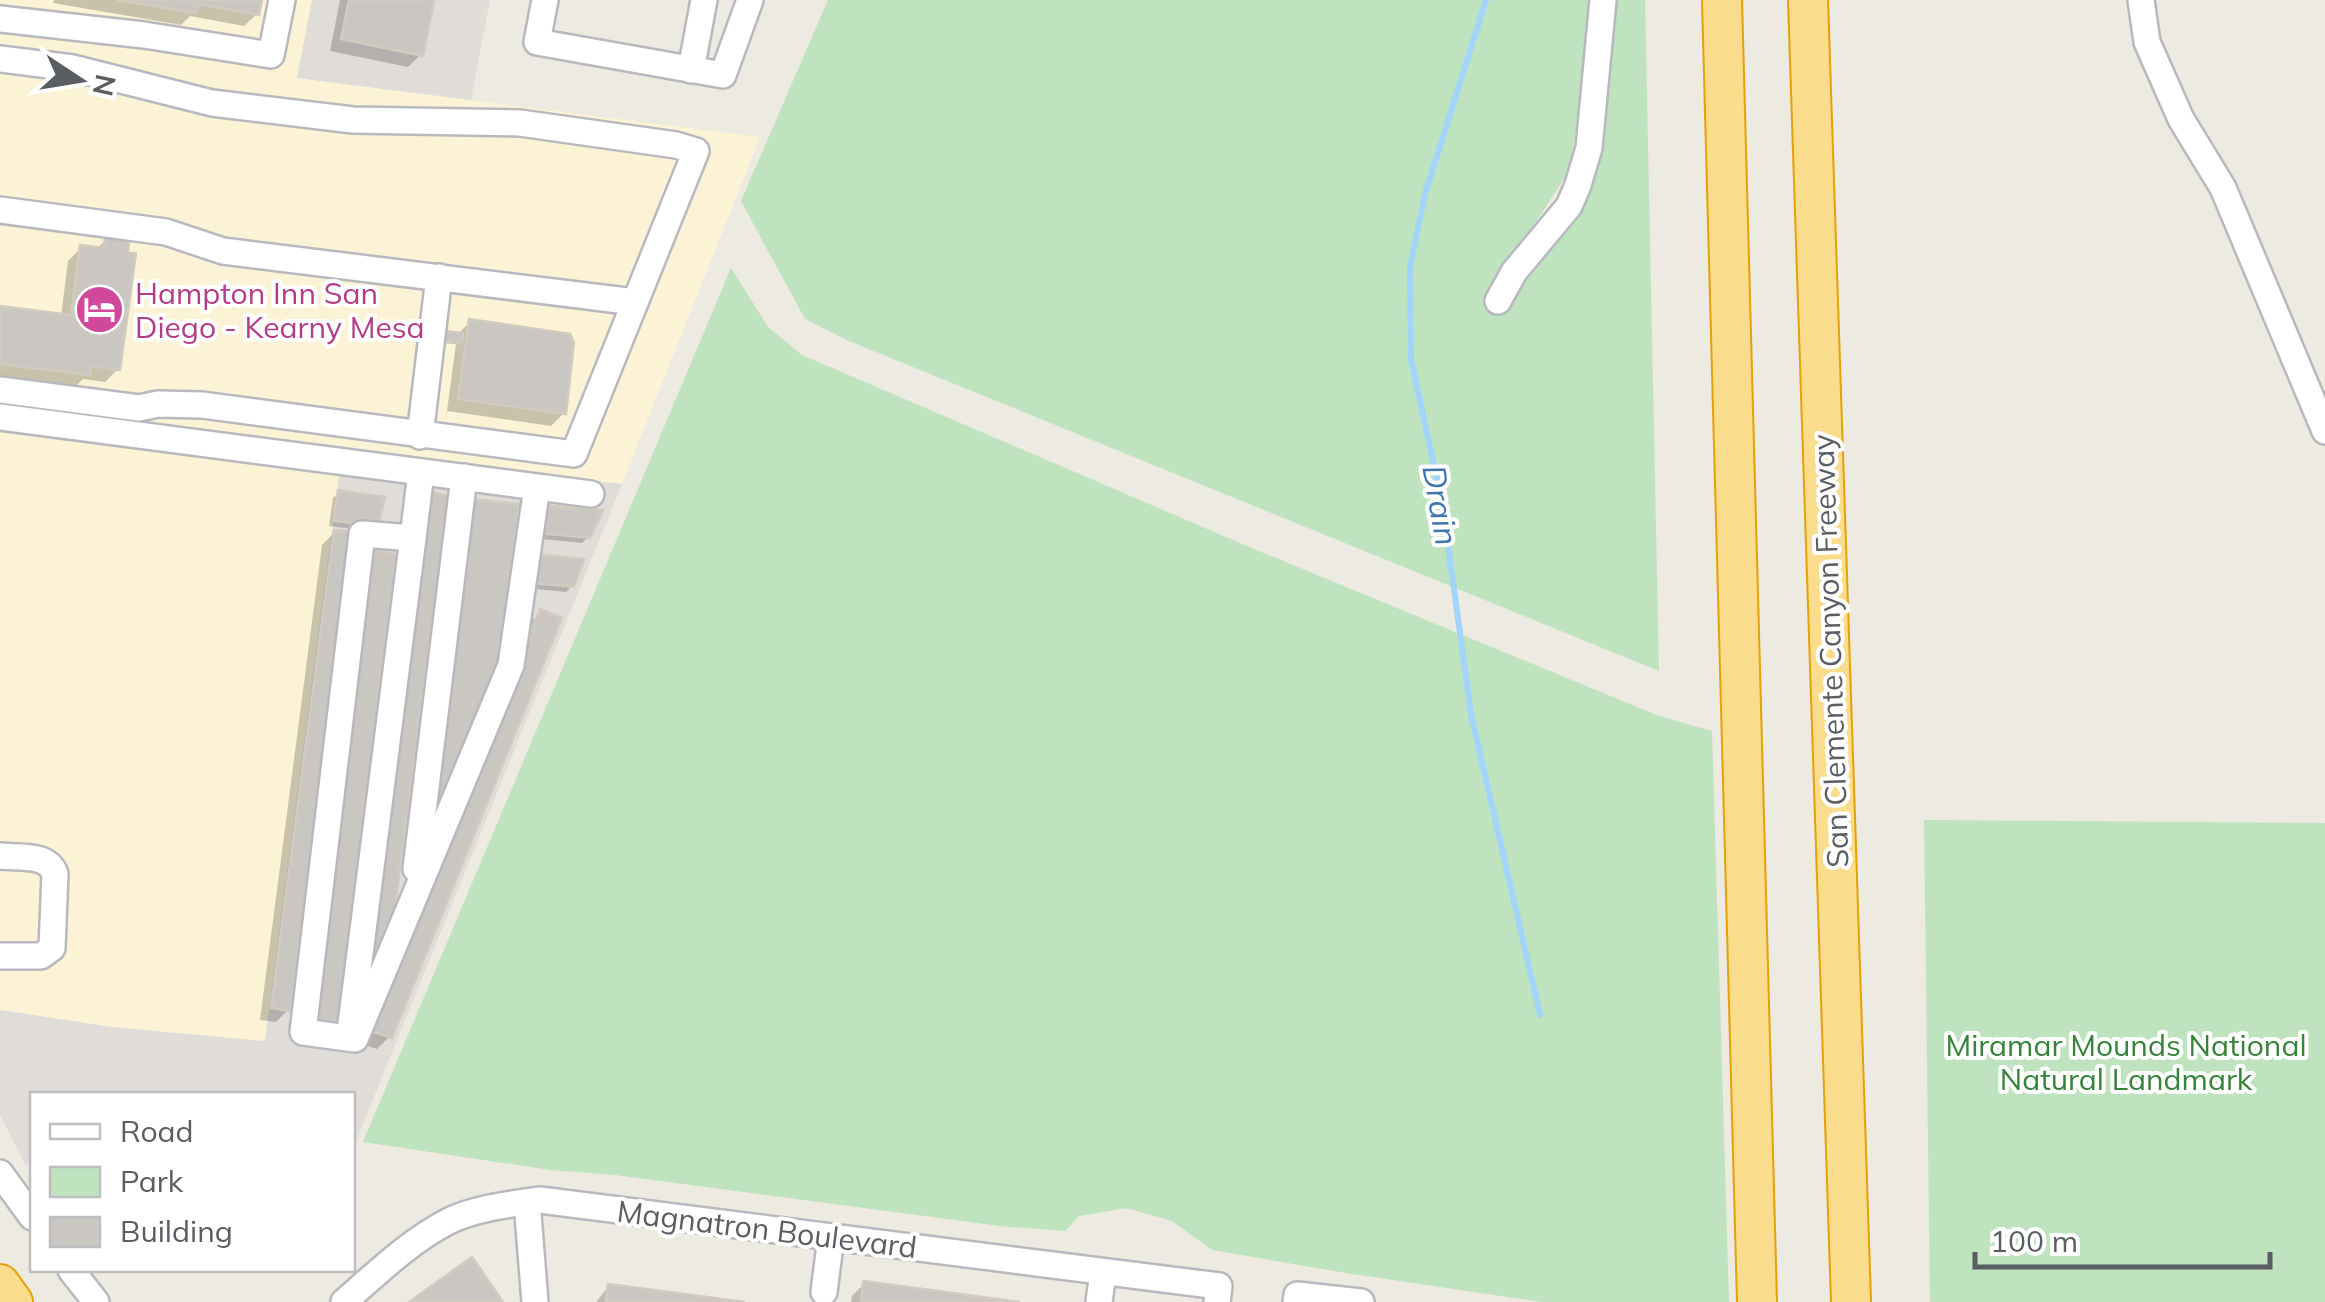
<svg xmlns="http://www.w3.org/2000/svg" width="2325" height="1302" viewBox="0 0 2325 1302" font-family="Mulish,sans-serif">
  <rect width="100%" height="100%" fill="#eceae1"/>
  <!-- commercial -->
  <path fill="#fcf3d6" d="M0,0H312L297,78L760,137L622,484L342,453L265,1042L112,1027L0,1010Z"/>
  <!-- industrial -->
  <g fill="#e0ddd9">
    <path d="M312,0H490L471,100L297,78Z"/>
    <path d="M342,453L622,484L353,1149L352,1094H32V1164H25L0,1115V1010L112,1027L265,1041Z"/>
  </g>
  <!-- green -->
  <g fill="#bee3be">
    <path d="M828,0H1589L1583,88L1569,171L1491,291L1567,215L1611,0H1645L1659,671L849,341L805,319L741,201Z"/>
    <path d="M731,268L768,327L802,355L1254,549L1659,716L1712,731L1729,1302H1542L1346,1273L1212,1250L1172,1221L1126,1208L1079,1216L1065,1231L1000,1226L615,1175L551,1170L363,1142Z"/>
    <path d="M1924,820L2325,823V1302H1930Z"/>
  </g>
  <!-- shadow -->
  <g fill="#0003">
    <path d="M54,0H260L257,14L244,26L190,16L181,25L53,3Z"/>
    <path d="M340,0H432L421,54L408,67L330,51Z"/>
    <path d="M106,240L118,369L105,382L83,379L75,387L0,377V308L61,316L68,261L81,248L95,250Z"/>
    <path d="M470,322L564,413L551,426L447,411L456,344L441,343L443,334L457,335Z"/>
    <path d="M339,493L370,531L329,526L333,498Z"/>
    <path d="M542,507L588,537L582,543L532,538Z"/>
    <path d="M335,532L289,1009L276,1022L260,1020L322,545Z"/>
    <path d="M530,562L572,586L566,592L525,588Z"/>
    <path d="M541,612L390,1036L377,1049L358,1043L528,625Z"/>
    <path d="M864,1284L1001,1302H851L852,1296Z"/>
    <path d="M609,1286L726,1302H596Z"/>
  </g>
  <g fill="none" stroke-linecap="round" stroke-linejoin="round">
    <!-- stream -->
    <path stroke="#a2d4fc" stroke-width="6" d="M1486,0L1425,194L1410,267L1411,359L1443,508L1471,714L1540,1015"/>
  </g>
  <!-- building -->
  <g fill="#cac6c1" stroke="#d1cbc0" stroke-width="2.5">
    <path d="M117,0H262L259,15L198,4L196,13Z"/>
    <path d="M349,0H434L423,56L341,39Z"/>
    <path d="M105,237L129,240L128,253H136L120,370L91,366L90,375L0,364V306L71,315L80,245L103,248Z"/>
    <path d="M469,319L570,334L574,342L566,414L458,399Z"/>
    <path d="M422,323L446,325L445,331L463,333L462,343L444,341L443,349L419,346Z"/>
    <path d="M338,490L385,497L378,526L334,521Z"/>
    <path d="M424,490L448,496L394,916L382,932L379,947L368,948Z"/>
    <path d="M470,499L519,504L499,664L443,807L429,806Z"/>
    <path d="M541,505L603,510L590,538L537,533Z"/>
    <path d="M334,530L351,531L291,1011L271,1008Z"/>
    <path d="M370,550L396,554L337,1028L311,1025Z"/>
    <path d="M535,554L584,559L574,587L530,583Z"/>
    <path d="M540,609L562,618L392,1038L368,1030Z"/>
    <path d="M472,1257L503,1302H409Z"/>
    <path d="M863,1281L1020,1302H861Z"/>
    <path d="M608,1284L745,1302H606Z"/>
  </g>
  <g fill="none" stroke-linecap="round" stroke-linejoin="round">
    <defs>
      <g id="minor">
        <path d="M545,0L537,42L723,75L750,0"/>
        <path d="M2141,0L2147,42L2181,119L2223,188L2325,431"/>
        <path d="M0,19L144,35L271,55L282,0"/>
        <path d="M0,59L73,68L212,103L353,120L520,123L676,145L696,151L574,454L202,405L158,404L139,408L0,390"/>
        <path d="M691,70L704,0"/>
        <path d="M0,210L166,232L223,251L635,302"/>
        <path d="M1498,301L1514,272L1569,206L1578,185L1589,148L1603,0"/>
        <path d="M0,417L591,494"/>
        <path d="M420,436L439,277"/>
        <path d="M421,472L413,538L362,534L303,1032L355,1039L511,665L537,487"/>
        <path d="M0,856C19,858 48,853 55,874L52,948L41,956H0"/>
        <path d="M416,869L464,477"/>
        <path d="M351,1024L413,538"/>
        <path d="M0,1173L32,1217"/>
        <path d="M527,1202L535,1302"/>
        <path d="M71,1270L96,1302"/>
        <path d="M824,1292L831,1237"/>
        <path d="M344,1302C377,1273 410,1241 449,1221C476,1208 511,1204 540,1200L1219,1286L1217,1302"/>
        <path d="M1099,1302L1103,1272"/>
        <path d="M1296,1302L1297,1295L1361,1302"/>
      </g>
      <g id="highway">
        <path d="M1722,0L1757,1302"/>
        <path d="M1808,0L1851,1302"/>
        <path d="M0,1284L13,1302"/>
      </g>
    </defs>
    <!-- minor casing -->
    <use href="#minor" stroke="#b7b9be" stroke-width="30"/>
    <!-- highway casing -->
    <use href="#highway" stroke="#e6a008" stroke-width="42"/>
    <!-- minor -->
    <use href="#minor" stroke="#fff" stroke-width="25"/>
    <!-- highway -->
    <use href="#highway" stroke="#f9dd8c" stroke-width="38"/>
  </g>
  <!-- icons -->
  <defs>
    <symbol id="hotel-disc" viewBox="-11 -11 22 22"><circle r="9.5" fill="#d1479c" stroke="#fff"/><path d="M-6-4.5h1.5V1H6V5H4.5V3h-9V5H-6ZM-4 0a1.8 1.8 0 1 1 3.6 0ZM.5 0V-2.5h3Q6-2.5 6 0Z" fill="#fff"/></symbol>
  </defs>
  <g fill-rule="evenodd">
    <use href="#hotel-disc" x="72" y="282" width="55" height="55"/>
  </g>
  <g text-anchor="middle" dominant-baseline="central" stroke-width="8" stroke-linejoin="round" paint-order="stroke">
    <!-- hotel labels -->
    <g font-size="30" fill="#b23c85" stroke="#fff" text-anchor="start">
      <text x="135" y="293">Hampton Inn San<tspan x="135" dy="34">Diego - Kearny Mesa</tspan></text>
    </g>
    <!-- street labels -->
    <g font-size="30" fill="#5a5d62" stroke="#fff">
      <text transform="translate(1830 651) rotate(-92)">San Clemente Canyon Freeway</text>
      <text transform="translate(767 1229) rotate(7)">Magnatron Boulevard</text>
    </g>
    <!-- park labels -->
    <g font-size="30" fill="#37833b" stroke="#fff">
      <text x="2126" y="1045">Miramar Mounds National<tspan x="2126" dy="34">Natural Landmark</tspan></text>
    </g>
    <!-- water labels -->
    <g font-size="32" font-style="italic" fill="#4175ad" stroke="#fff">
      <text transform="translate(1441 505) rotate(80)">Drain</text>
    </g>
  </g>
  <!-- legend -->
  <rect x="30" y="1092" width="325" height="180" fill="#ffffff" stroke="#bdbec0" stroke-width="2.5"/>
  <rect x="50" y="1124" width="50" height="15" fill="#ffffff" stroke="#bdbec0" stroke-width="2.5"/>
  <text x="120" y="1142" font-size="30" fill="#5a5d62">Road</text>
  <rect x="50" y="1167" width="50" height="30" fill="#bee3be" stroke="#bdbec0" stroke-width="2.5"/>
  <text x="120" y="1192" font-size="30" fill="#5a5d62">Park</text>
  <rect x="50" y="1217" width="50" height="30" fill="#cac6c1" stroke="#bdbec0" stroke-width="2.5"/>
  <text x="120" y="1242" font-size="30" fill="#5a5d62">Building</text>
  <!-- north arrow -->
  <g transform="translate(80 80) rotate(102)" stroke="#ffffff" stroke-width="8" paint-order="stroke">
  <path d="M0-8L18 38L0 25L-18 38Z" fill="#5a5d62"/>
  <text y="-15" font-size="28" font-weight="bold" text-anchor="middle" fill="#5a5d62">N</text>
  </g>
  <!-- scale -->
  <path d="M1975 1252v15h295v-15" fill="none" stroke="#5a5d62" stroke-width="5"/>
  <text x="1990" y="1252" font-size="30" fill="#5a5d62" stroke="#ffffff" stroke-width="8" paint-order="stroke">100 m</text>
</svg>
